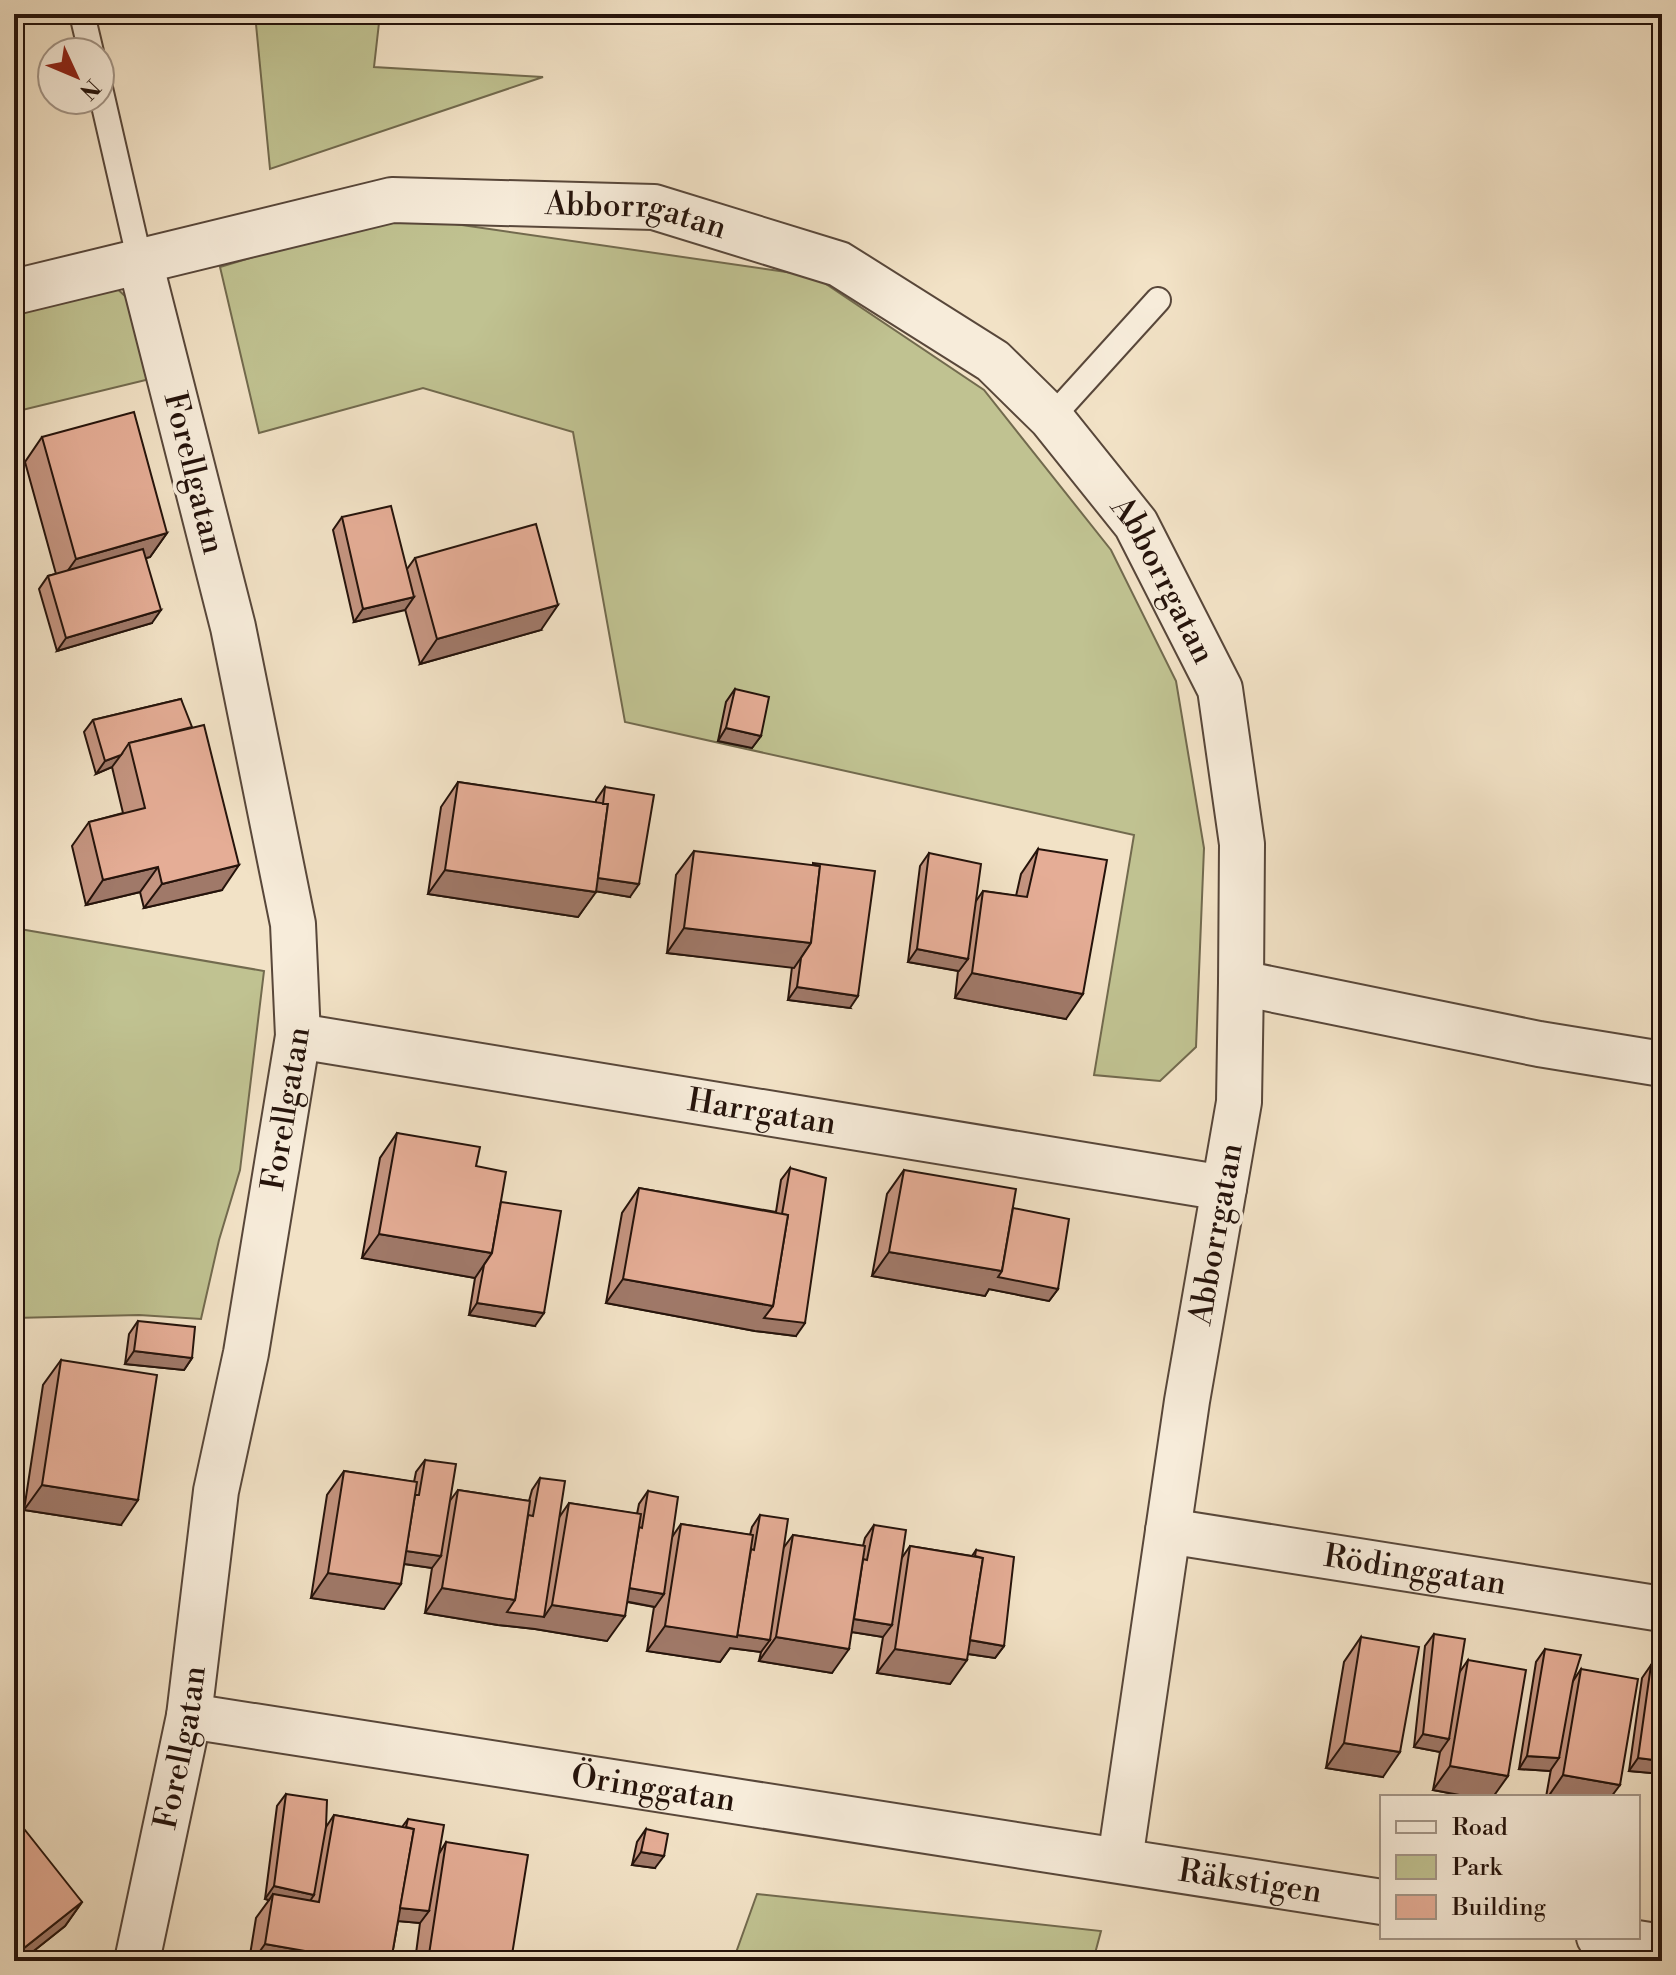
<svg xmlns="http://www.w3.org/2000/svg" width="1676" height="1975" viewBox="0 0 1676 1975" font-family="'Libre Bodoni',serif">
  <rect width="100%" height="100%" fill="#f2e2c6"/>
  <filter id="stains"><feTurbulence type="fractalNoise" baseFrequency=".0025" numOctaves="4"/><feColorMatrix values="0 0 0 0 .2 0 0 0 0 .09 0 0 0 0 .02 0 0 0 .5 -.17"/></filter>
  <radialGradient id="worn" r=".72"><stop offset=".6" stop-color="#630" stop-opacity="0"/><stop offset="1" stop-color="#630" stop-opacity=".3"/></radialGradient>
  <!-- green -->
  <g fill="#c0c291" stroke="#726a4e" stroke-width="2">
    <path d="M255,14H380L374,67L543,77L270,169Z"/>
    <path d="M376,220L455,224L814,276L984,390L1111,550L1176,681L1204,848L1196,1047L1160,1081L1094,1075L1134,835L625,722L573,432L423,388L259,433L220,267Z"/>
    <path d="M112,284L139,309L154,378L14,412V306Z"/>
    <path d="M14,928L264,971L240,1170L219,1240L201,1319L139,1315L14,1318Z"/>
    <path d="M757,1894L1101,1931L1093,1961H733Z"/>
  </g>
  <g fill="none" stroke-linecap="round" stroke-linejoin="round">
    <defs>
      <g id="service">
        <path d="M82,14L91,52"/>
        <path d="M100,88L140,262"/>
        <path d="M1051,418L1158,300"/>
      </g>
      <g id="minor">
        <path id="s1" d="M14,292L392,200L654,207L839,264L993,361L1051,418L1136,524L1220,689L1242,844L1241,983L1239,1102L1187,1401L1120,1860"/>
        <path d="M1241,983L1539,1044L1662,1064"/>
        <path id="s2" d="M298,1036L1224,1188"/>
        <path id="s3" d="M1168,1531L1662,1609"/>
        <path id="s4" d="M189,1716L1382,1902"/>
        <path d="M1599,1937L1662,1947"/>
        <path id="s5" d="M137,1961L189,1716L216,1491L246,1353L298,1036L293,924L233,627L140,262"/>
      </g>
    </defs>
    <!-- service casing -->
    <use href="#service" stroke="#58473a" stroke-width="28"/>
    <!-- minor casing -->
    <use href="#minor" stroke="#58473a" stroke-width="48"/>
    <!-- service -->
    <use href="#service" stroke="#f7ecda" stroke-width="24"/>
    <!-- minor -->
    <use href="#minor" stroke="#f7ecda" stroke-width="44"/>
  </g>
  <!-- wall -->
  <g fill="#c59581" stroke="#25130b" stroke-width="2">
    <path d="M42,437L167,533L150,557L146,558L152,623L57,651L39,589L48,576L56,574L25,462Z"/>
    <path d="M342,517L407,569L415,558L541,630L420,664L405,609L354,622L333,530Z"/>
    <path d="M735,689L761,736L752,748L718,741L726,702Z"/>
    <path d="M181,699L222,890L144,908L140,892L86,905L72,846L89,822L123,813L112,767L96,774L84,732L93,720Z"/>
    <path d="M458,782L596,803V800L605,787L630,897L596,891L578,917L428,894L441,807Z"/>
    <path d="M1038,849L1066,1019L955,998L958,971L908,962L920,866L929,853L976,901L983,891L1016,896L1021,874Z"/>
    <path d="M694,851L850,1008L788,1000L792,967L667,953L676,875Z"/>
    <path d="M397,1133L476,1166L501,1202L535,1326L469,1315L475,1278L362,1258L380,1158Z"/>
    <path d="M790,1168L796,1336L755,1331L606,1303L622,1213L639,1188L776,1212L781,1180Z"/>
    <path d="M904,1170L1058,1289L1049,1301L989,1289L985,1296L872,1276L887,1194Z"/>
    <path d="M138,1321L192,1358L184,1370L125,1364L129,1334Z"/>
    <path d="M61,1360L121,1525L24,1510L43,1385Z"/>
    <path d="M425,1460L449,1502L458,1490L529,1501L532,1490L540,1478L560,1516L569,1503L637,1514L639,1504L648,1491L672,1537L681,1524L750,1535L752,1527L760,1515L784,1547L793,1535L863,1546L865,1538L874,1525L901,1559L910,1546L972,1556L976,1550L1004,1646L995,1658L968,1654L950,1684L877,1673L883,1637L852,1632L832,1673L759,1661L761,1652L730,1648L720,1662L647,1651L654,1607L627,1602L607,1641L535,1629L498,1625L425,1613L432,1568L404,1564L384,1609L311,1598L327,1495L344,1471L414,1482L416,1472Z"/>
    <path d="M1434,1634L1459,1673L1468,1660L1493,1797H1470L1433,1790L1440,1752L1414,1747L1425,1646Z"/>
    <path d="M1361,1637L1383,1777L1326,1768L1344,1662Z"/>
    <path d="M1545,1649L1573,1681L1581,1669L1611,1797H1546L1551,1769L1550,1771L1519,1769L1536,1662Z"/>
    <path d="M1651,1665L1662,1774L1629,1771L1642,1678Z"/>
    <path d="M1662,1778V1821L1655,1819Z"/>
    <path d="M286,1794L326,1827L334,1815L402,1827L408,1819L440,1852L446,1842L511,1961H415L420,1923L398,1921L391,1961H249L256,1918L269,1900L265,1899L277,1806Z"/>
    <path d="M646,1829L655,1868L632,1865L637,1842Z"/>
    <path d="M14,1830L82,1902L65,1926L21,1961H14Z"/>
  </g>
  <!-- shaded-wall -->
  <g fill="#a07969" stroke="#25130b" stroke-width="2">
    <path d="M167,533L150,557L59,583L76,559Z"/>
    <path d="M414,597L405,610L354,622L363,609Z"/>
    <path d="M558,605L541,630L420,664L437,639Z"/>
    <path d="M161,610L152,623L57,651L66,638Z"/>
    <path d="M726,728L761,736L752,748L718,741Z"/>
    <path d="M121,755L112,767L96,774L105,761Z"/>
    <path d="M239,865L222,890L144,908L162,884Z"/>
    <path d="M158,867L140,892L86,905L103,880Z"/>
    <path d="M445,870L596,892L578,917L428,894Z"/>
    <path d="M591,877L639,884L630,897L582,889Z"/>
    <path d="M684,928L811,943L794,968L667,953Z"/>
    <path d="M917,949L968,959L959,971L908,962Z"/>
    <path d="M972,973L1083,994L1066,1019L955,998Z"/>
    <path d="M797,987L858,996L850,1008L788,1000Z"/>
    <path d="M379,1234L492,1253L475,1278L362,1258Z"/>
    <path d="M889,1252L1002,1271L1058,1289L1049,1301L989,1289L985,1296L872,1276Z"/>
    <path d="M623,1279L773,1306L805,1323L796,1336L755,1331L606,1303Z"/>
    <path d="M477,1303L544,1313L535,1326L469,1315Z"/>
    <path d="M134,1351L192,1358L184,1370L125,1364Z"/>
    <path d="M23,1368L14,1380V1369Z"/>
    <path d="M42,1485L138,1500L121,1525L24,1510Z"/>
    <path d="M400,1550L441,1556L432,1568L391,1562Z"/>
    <path d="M328,1573L401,1584L384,1609L311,1598Z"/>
    <path d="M623,1587L664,1594L655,1607L614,1599Z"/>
    <path d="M442,1588L515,1600L544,1617L552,1605L625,1616L607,1641L535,1629L498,1625L425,1613Z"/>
    <path d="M847,1618L892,1625L883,1637L839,1630Z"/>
    <path d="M665,1626L731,1634L770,1640L761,1652L730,1648L720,1662L647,1651Z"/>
    <path d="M776,1637L849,1649L832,1673L759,1661Z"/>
    <path d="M963,1639L1004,1646L995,1658L955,1652Z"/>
    <path d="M895,1649L967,1660L950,1684L877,1673Z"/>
    <path d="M1423,1734L1449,1739L1440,1752L1414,1747Z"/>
    <path d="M1344,1743L1400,1752L1383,1777L1326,1768Z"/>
    <path d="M1527,1756L1559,1758L1550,1771L1519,1769Z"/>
    <path d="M1638,1758L1662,1761V1774L1629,1771Z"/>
    <path d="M1450,1766L1508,1776L1493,1797H1470L1433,1790Z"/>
    <path d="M1563,1775L1620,1785L1611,1797H1548Z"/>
    <path d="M1662,1809V1821L1655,1819Z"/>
    <path d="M641,1852L664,1856L655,1868L632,1865Z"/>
    <path d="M274,1886L314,1895L306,1907L273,1894L269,1900L265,1899Z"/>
    <path d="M82,1902L65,1926L21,1961H15L24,1948Z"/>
    <path d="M393,1907L429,1911L420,1923L385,1920Z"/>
    <path d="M265,1944L362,1961H253Z"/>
  </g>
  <!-- building -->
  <g fill="#e5ad96" stroke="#25130b" stroke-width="2">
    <path d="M134,412L167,533L76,559L42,437Z"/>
    <path d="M391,506L414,597L363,609L342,517Z"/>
    <path d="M536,524L558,605L437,639L415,558Z"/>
    <path d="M143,549L161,610L66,638L48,576Z"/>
    <path d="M735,689L769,697L761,736L726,728Z"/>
    <path d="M181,699L192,727L129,743L121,755L105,761L93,720Z"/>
    <path d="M204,725L239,865L162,884L158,867L103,880L89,822L145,808L129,743Z"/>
    <path d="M458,782L608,804L596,892L445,870Z"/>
    <path d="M605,787L654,795L639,884L598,878L608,804H603Z"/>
    <path d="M1038,849L1107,860L1083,994L972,973L983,891L1027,897Z"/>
    <path d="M694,851L820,866L811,943L684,928Z"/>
    <path d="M929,853L981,864L968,959L917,949Z"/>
    <path d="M813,863L875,871L858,996L797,987L801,958L811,943L820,866L813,865Z"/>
    <path d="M397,1133L480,1147L476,1166L506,1172L492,1253L379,1234Z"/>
    <path d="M790,1168L826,1178L805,1323L764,1318L773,1306L788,1215L782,1214Z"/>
    <path d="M904,1170L1016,1189L1002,1271L889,1252Z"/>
    <path d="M639,1188L788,1215L773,1306L623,1279Z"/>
    <path d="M501,1202L561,1211L544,1313L477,1303L484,1265L492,1253Z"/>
    <path d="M1013,1208L1069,1219L1058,1289L998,1277L1002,1271Z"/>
    <path d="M138,1321L195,1327L192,1358L134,1351Z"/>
    <path d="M20,1340L23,1368L14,1369V1341Z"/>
    <path d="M61,1360L157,1375L138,1500L42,1485Z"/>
    <path d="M425,1460L456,1464L441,1556L406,1551L415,1495H419Z"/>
    <path d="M344,1471L417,1482L401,1584L328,1573Z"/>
    <path d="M540,1478L565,1481L544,1617L507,1612L515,1600L528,1515L533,1516Z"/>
    <path d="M458,1490L530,1501L515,1600L442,1588Z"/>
    <path d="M648,1491L678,1497L664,1594L629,1588L639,1527L642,1528Z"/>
    <path d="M569,1503L641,1514L625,1616L552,1605Z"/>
    <path d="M760,1515L788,1519L770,1640L737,1635L751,1549L754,1550Z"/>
    <path d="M681,1524L753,1535L737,1637L665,1626Z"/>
    <path d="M874,1525L906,1530L892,1625L854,1619L863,1559L867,1560Z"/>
    <path d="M793,1535L865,1546L849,1649L776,1637Z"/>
    <path d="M910,1546L983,1558L967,1660L895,1649Z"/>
    <path d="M976,1550L1014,1557L1004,1646L970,1640L983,1558L975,1556Z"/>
    <path d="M1434,1634L1465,1639L1449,1739L1423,1734Z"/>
    <path d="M1361,1637L1419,1647L1400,1752L1344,1743Z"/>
    <path d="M1545,1649L1581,1655L1573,1681L1559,1758L1527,1756Z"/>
    <path d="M1468,1660L1526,1670L1508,1776L1450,1766Z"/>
    <path d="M1651,1665L1662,1667V1761L1638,1758Z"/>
    <path d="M1581,1669L1638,1679L1620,1785L1563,1775Z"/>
    <path d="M286,1794L327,1800L326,1827L314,1895L274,1886Z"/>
    <path d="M334,1815L414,1829L391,1961H362L265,1944L273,1894L319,1902Z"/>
    <path d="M408,1819L444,1825L429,1911L400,1908L414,1829L406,1827Z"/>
    <path d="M21,1825L82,1902L24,1948L14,1936V1830Z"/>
    <path d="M646,1829L668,1834L664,1856L641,1852Z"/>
    <path d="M446,1842L528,1855L511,1961H428Z"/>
  </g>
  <g text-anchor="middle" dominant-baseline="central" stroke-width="8" stroke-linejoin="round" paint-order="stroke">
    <!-- street labels -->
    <g font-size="32" fill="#25130b" stroke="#f7ecda">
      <text stroke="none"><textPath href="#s1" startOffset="634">Abborrgatan</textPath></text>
      <text transform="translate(194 473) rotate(76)">Forellgatan</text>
      <text stroke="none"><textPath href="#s1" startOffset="1306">Abborrgatan</textPath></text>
      <text stroke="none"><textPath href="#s5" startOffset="866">Forellgatan</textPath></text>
      <text stroke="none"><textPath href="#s2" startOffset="470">Harrgatan</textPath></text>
      <text transform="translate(1216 1234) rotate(-80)">Abborrgatan</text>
      <text stroke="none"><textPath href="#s3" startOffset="250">Rödinggatan</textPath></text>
      <text stroke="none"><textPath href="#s5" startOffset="218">Forellgatan</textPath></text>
      <text stroke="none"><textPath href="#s4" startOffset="470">Öringgatan</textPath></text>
      <text stroke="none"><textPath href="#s4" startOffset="1074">Räkstigen</textPath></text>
    </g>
  </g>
  <!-- margin -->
  <rect width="1676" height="1975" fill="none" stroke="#f2e2c6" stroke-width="48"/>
  <rect x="16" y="16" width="1644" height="1943" fill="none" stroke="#25130b" stroke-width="4"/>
  <rect x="24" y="24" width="1628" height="1927" fill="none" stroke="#25130b" stroke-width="2"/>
  <!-- legend -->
  <rect x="1380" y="1795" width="260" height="144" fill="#f7ecda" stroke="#a39587" stroke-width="2"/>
  <rect x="1396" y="1821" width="40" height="12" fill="#f7ecda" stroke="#a39587" stroke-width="2"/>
  <text x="1452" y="1835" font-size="24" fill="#25130b">Road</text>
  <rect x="1396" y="1855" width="40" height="24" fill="#c0c291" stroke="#a39587" stroke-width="2"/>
  <text x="1452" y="1875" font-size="24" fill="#25130b">Park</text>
  <rect x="1396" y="1895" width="40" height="24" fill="#e5ad96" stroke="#a39587" stroke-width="2"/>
  <text x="1452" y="1915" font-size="24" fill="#25130b">Building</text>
  <!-- north arrow -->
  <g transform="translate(76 76) rotate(134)"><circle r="38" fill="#f7ecda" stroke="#a39587" stroke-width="2"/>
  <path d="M0-6L14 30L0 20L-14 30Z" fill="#8f2418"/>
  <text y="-12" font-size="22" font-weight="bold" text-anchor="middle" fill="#25130b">N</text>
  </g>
  <rect width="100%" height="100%" filter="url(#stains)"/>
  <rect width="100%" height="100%" fill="url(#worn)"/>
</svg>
